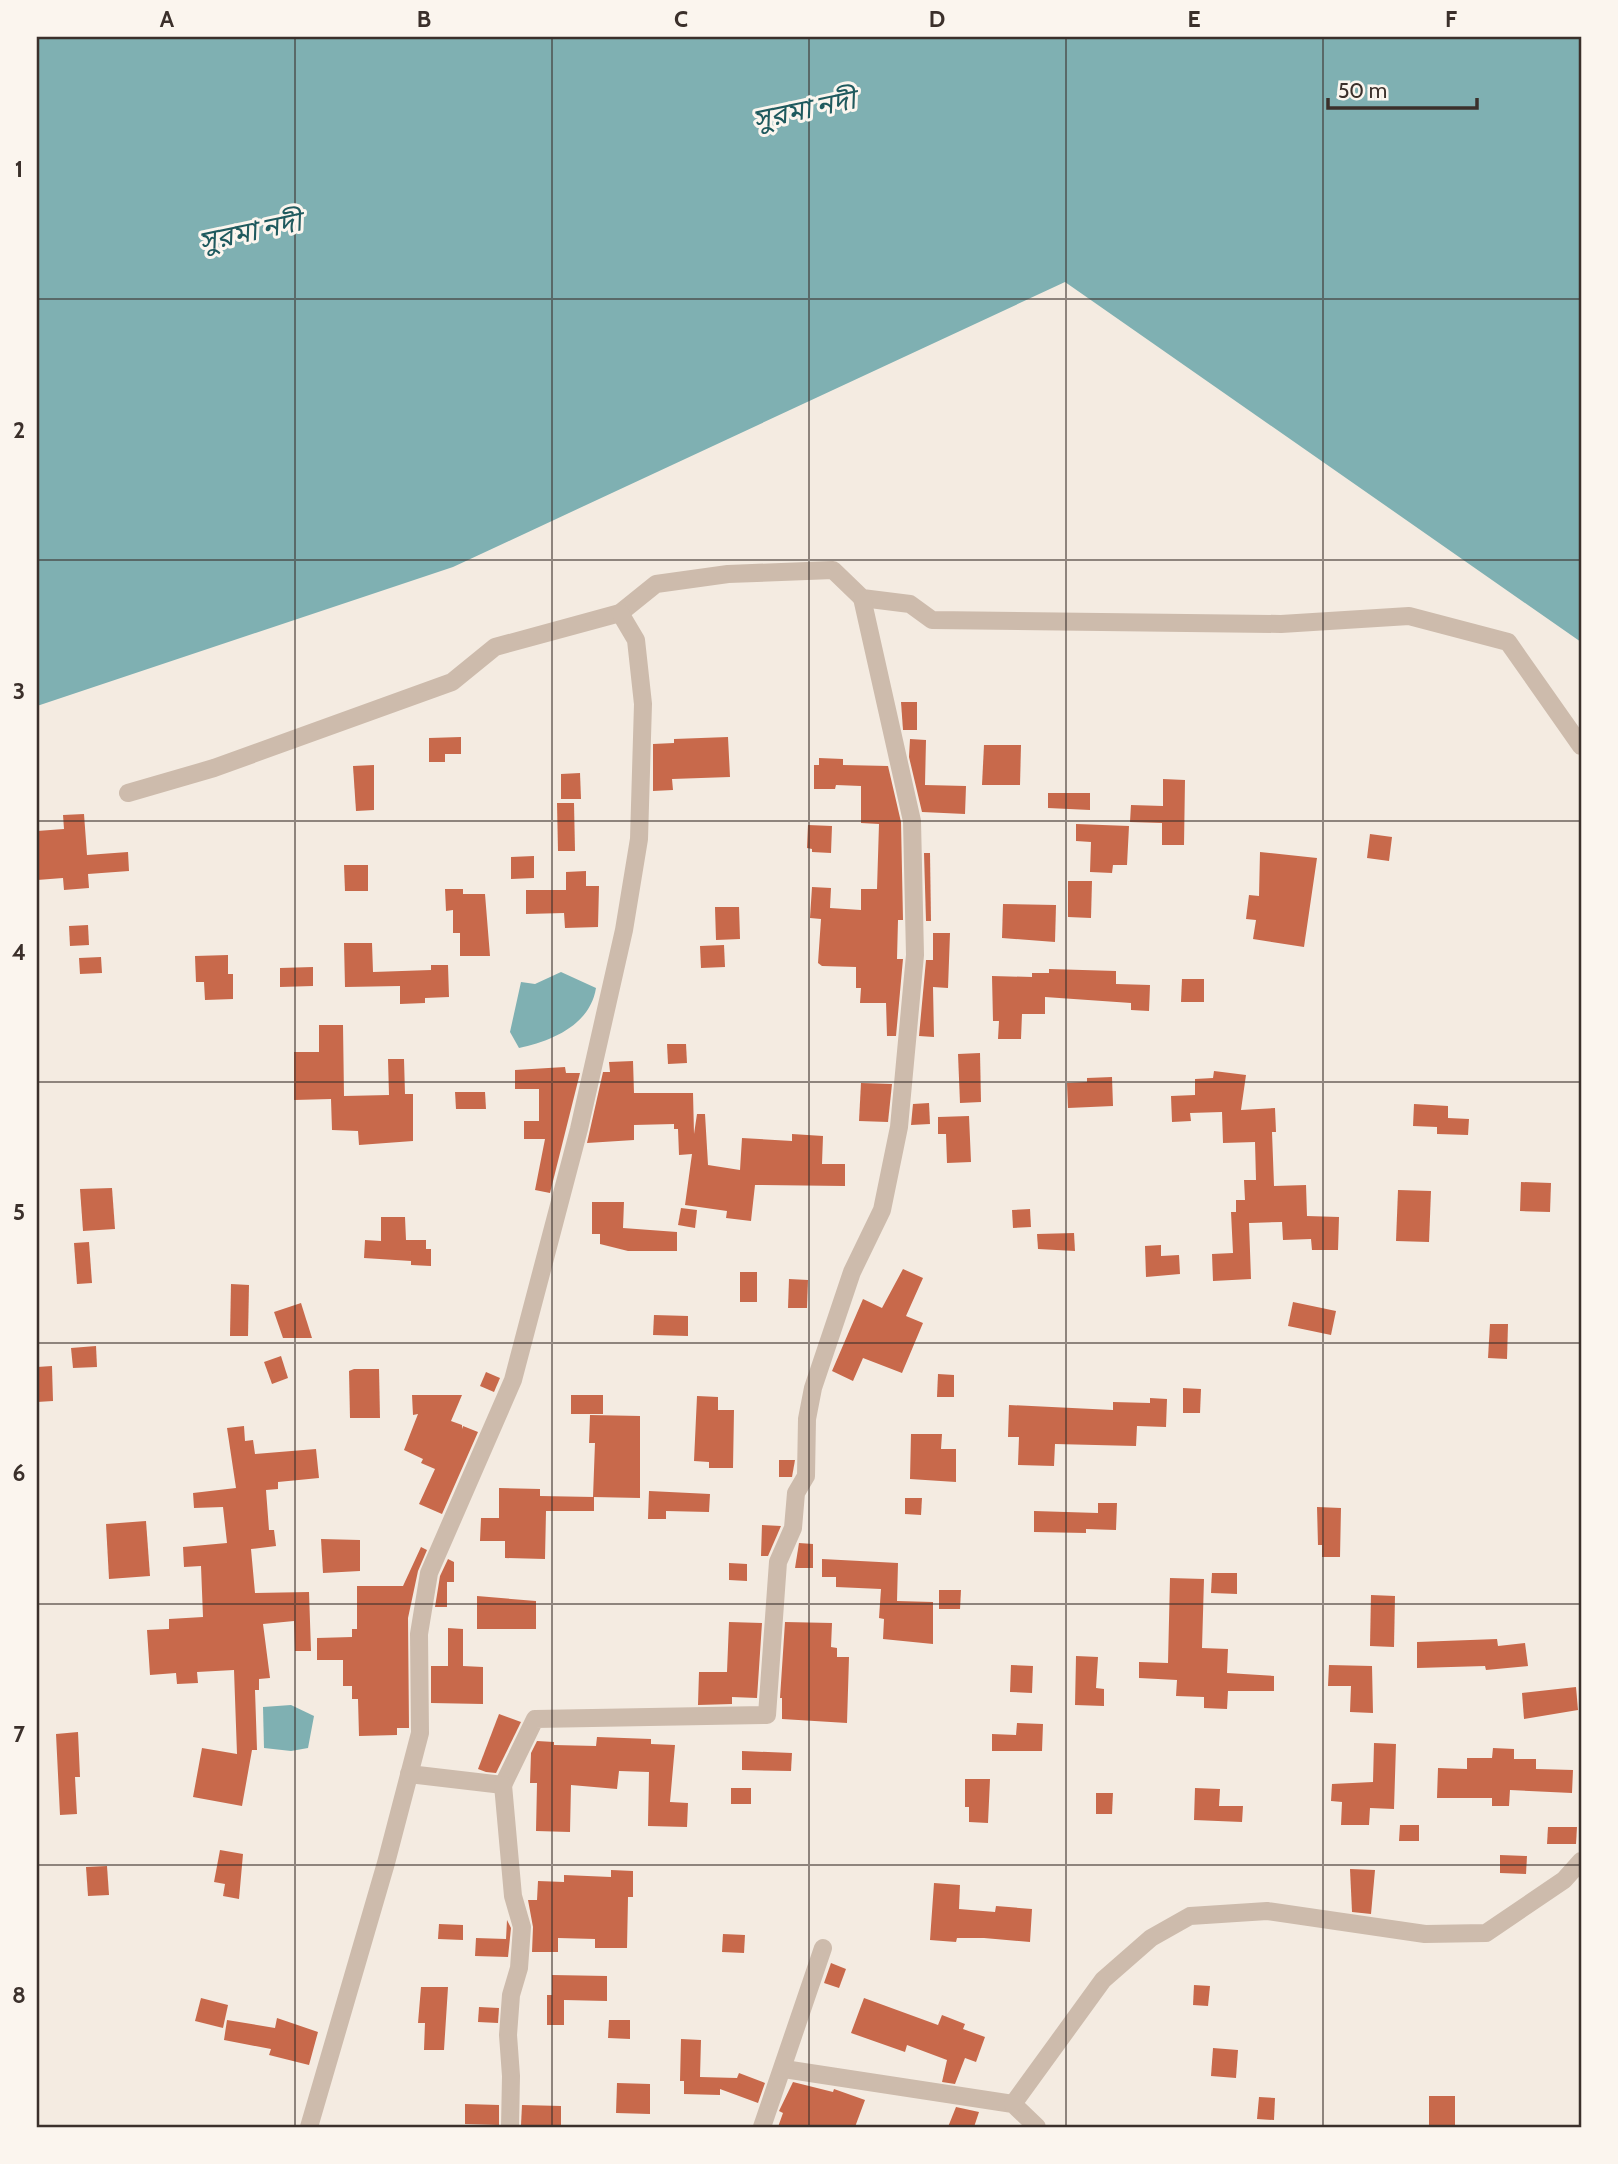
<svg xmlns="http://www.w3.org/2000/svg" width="1618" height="2164" viewBox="0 0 1618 2164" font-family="Cabin,'Noto Sans Bengali',sans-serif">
  <rect width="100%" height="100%" fill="#f4ebe1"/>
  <!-- water -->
  <g fill="#7fb0b2">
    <path d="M37,37H1581V642L1065,282L453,567L37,706Z"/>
    <path d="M561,972L596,988C590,1025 552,1041 519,1048L510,1032L521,982L535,984Z"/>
    <path d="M291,1705L314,1716L308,1748L291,1751L264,1748L263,1707Z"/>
  </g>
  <!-- building -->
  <g fill="#c8694b">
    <path d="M901,702H917V730H903Z"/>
    <path d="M461,737V754H445V762H429V738Z"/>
    <path d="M728,737L730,777L672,779L673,790L653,791V744L674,743V739Z"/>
    <path d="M910,739L926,740L925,785L966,786L965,814L922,812L909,757Z"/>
    <path d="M984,745H1021L1020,785H982Z"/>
    <path d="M819,758L843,759V765L888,766L901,822L903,920H898L897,959H903L896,1036H887L886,1003H860L861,988H856V967L822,966L818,963L821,919L810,918L812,887L831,888L830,908L861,910V889H877L879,824L861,823V786L836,785L835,789H814V765H819Z"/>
    <path d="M374,765V810L356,811L353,766Z"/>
    <path d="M580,773L581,799H561V774Z"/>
    <path d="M1163,779L1185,780L1184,845H1162V823L1130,822L1131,805L1163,806Z"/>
    <path d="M1048,793H1090V810L1048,808Z"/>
    <path d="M557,803H574L575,851H558Z"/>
    <path d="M84,814L87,855L128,852L129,871L88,874L89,888L64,890L63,878L37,880V831L64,829L63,815Z"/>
    <path d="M1076,824L1129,826L1127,865H1113L1112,873L1090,872L1091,842L1076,841Z"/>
    <path d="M808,825L832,826L831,853L812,852V849L807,848Z"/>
    <path d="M1370,834L1392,837L1389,861L1367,858Z"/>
    <path d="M1260,852L1317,858L1304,947L1253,939L1256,920L1246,919L1249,895L1259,896Z"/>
    <path d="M924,853H930L931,921H926Z"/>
    <path d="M534,856V878L511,879V857Z"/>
    <path d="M344,865H368V891H345Z"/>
    <path d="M586,871V886H599L598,927L565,928L564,913L526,914V890H566V872Z"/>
    <path d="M1068,881H1092L1091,918L1068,917Z"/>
    <path d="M445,889H463V894H485L490,956H460V933H453V910L446,911Z"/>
    <path d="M1003,904L1056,905L1055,942L1002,938Z"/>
    <path d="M715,907H739L740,939L716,940Z"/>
    <path d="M88,925L89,945L70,946L69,926Z"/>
    <path d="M933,933H950L948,988L933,987L934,1037L919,1036L926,960H933Z"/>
    <path d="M344,943H372L373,972L431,970V965H448L449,997L425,998V1003L400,1004V986L345,987Z"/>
    <path d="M724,945L725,967L701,968L700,946Z"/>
    <path d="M228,955V974H233V999L205,1000L204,982H196L195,956Z"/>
    <path d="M101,957L102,973L80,974L79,958Z"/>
    <path d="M313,967V986L280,987V968Z"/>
    <path d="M1049,969L1116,971V984L1150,985L1149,1011L1131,1010V1003L1045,997V1014H1022L1021,1039H998L999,1021H993L992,976L1032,977V973H1049Z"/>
    <path d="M1182,979H1204V1002H1181Z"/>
    <path d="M319,1025H343L344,1096L389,1095L388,1059H404L405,1094H413V1141L359,1145L358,1131L332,1130L331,1099L294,1100V1052H319Z"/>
    <path d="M667,1044H686L687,1063L668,1064Z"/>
    <path d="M980,1053L981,1102L960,1103L958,1054Z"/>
    <path d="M633,1061L634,1093H693L694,1134L697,1114H705L708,1165L740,1170L742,1138L792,1141V1134L823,1136L822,1164H845V1186L755,1185L751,1221L726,1218L727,1211L685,1205L692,1154L679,1155L678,1129H674V1124L634,1125V1140L587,1143L603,1072H610L609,1062Z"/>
    <path d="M565,1067L566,1073H580L550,1193L535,1190L545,1139H524V1121H539V1089H515V1070Z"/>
    <path d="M1214,1071L1246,1075L1241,1110L1275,1108L1276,1132H1272L1274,1186L1306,1185L1307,1216L1339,1217L1338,1250H1312L1311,1239L1283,1240L1282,1222L1249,1223L1251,1279L1213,1281L1212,1254L1233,1253L1231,1212H1236V1200H1245L1244,1180H1256L1255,1142L1223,1143L1222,1112L1190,1113L1191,1121L1172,1122L1171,1096L1195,1095V1079L1213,1078Z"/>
    <path d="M1112,1077L1113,1106L1068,1108L1067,1083L1087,1082V1078Z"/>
    <path d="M861,1083L892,1084L888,1122L859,1121Z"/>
    <path d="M455,1092H485L486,1109H456Z"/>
    <path d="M929,1103L930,1124L911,1125L913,1104Z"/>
    <path d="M1414,1104L1448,1106V1118L1469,1119L1468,1135L1437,1134V1127L1413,1126Z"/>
    <path d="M969,1116L971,1162L947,1163L946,1134H938V1117Z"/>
    <path d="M1521,1182L1551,1183L1550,1212L1520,1211Z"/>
    <path d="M112,1188L115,1229L83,1231L80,1189Z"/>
    <path d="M1398,1190L1431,1191L1429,1242L1396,1241Z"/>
    <path d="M592,1202H624L623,1228L677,1232V1251H628L600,1244V1234H592Z"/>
    <path d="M681,1208L697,1210L695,1228L678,1225Z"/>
    <path d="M1030,1209L1031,1227L1013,1228L1012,1210Z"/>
    <path d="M381,1217H405L406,1240H426V1249H431V1266L411,1265V1261L364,1258L365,1240L381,1241Z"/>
    <path d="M1074,1233L1075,1251L1038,1249L1037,1234Z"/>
    <path d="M89,1242L92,1283L77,1284L74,1243Z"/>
    <path d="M1161,1245V1256L1179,1255L1180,1274L1146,1277L1145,1246Z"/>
    <path d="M903,1269L923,1278L906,1316L923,1323L902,1373L863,1358L853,1381L832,1371L863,1299L882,1308Z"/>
    <rect x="740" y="1272" width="17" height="30"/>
    <path d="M789,1279L808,1280L807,1308H788Z"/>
    <path d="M231,1284L249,1285L248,1336H230Z"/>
    <path d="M1293,1302L1336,1311L1331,1335L1288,1326Z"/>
    <path d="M301,1303L312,1338H283L274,1312Z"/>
    <path d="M654,1315L688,1316V1336L653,1335Z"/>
    <path d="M1490,1324H1508L1507,1359L1488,1358Z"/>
    <path d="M96,1346L97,1367L73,1368L71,1348Z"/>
    <path d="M281,1356L288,1378L272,1384L264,1362Z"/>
    <path d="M52,1366L53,1401L37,1402V1367Z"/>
    <path d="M354,1369H379L380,1418H350L349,1371Z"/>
    <path d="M486,1372L500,1378L494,1392L480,1386Z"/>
    <path d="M938,1374L954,1375V1397H937Z"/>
    <path d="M1183,1388L1201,1389L1200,1413H1183Z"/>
    <path d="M412,1395H462L451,1421L462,1425V1429L463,1426L478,1432L442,1514L419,1504L435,1469L421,1463L423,1459L404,1450L418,1414L413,1415Z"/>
    <rect x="571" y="1395" width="32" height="19"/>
    <path d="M697,1396L718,1397V1410H734L733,1468H709V1462L694,1461Z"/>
    <path d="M1150,1398L1167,1399L1166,1427L1137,1426L1136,1446L1055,1444L1054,1466L1018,1465L1019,1437H1008L1009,1405L1113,1410V1402L1150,1403Z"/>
    <path d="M590,1415L640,1416V1498L593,1497L595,1443H589Z"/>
    <path d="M244,1426L245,1441L253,1440L255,1454L316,1449L319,1478L278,1482V1489L266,1490L269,1530H274L276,1546L251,1549L255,1593L309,1592L311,1651H295L294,1621L263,1624L270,1678L259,1679V1690H255L257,1750H252L242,1806L193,1797L202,1748L237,1754L234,1670L197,1672L198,1683L177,1684L176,1673L150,1675L147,1630L169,1629V1619L203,1617L201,1566L184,1567L183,1547L227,1543L223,1507L194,1508L193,1493L236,1488L227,1428Z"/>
    <path d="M911,1434H942L941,1449H956V1482L910,1479Z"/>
    <path d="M779,1460H795L792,1477H779Z"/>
    <path d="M499,1488L540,1489V1496L594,1497V1511H546L545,1559L505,1558V1541H480L481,1518H499Z"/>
    <path d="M649,1491L710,1494L709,1512L666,1511V1519H648Z"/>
    <path d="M905,1498H922L921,1515L905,1514Z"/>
    <path d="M1098,1503H1117L1116,1530L1086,1529V1533L1034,1532V1511L1098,1513Z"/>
    <path d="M1317,1507L1341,1508L1340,1557H1322V1545H1318Z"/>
    <path d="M146,1521L150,1576L109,1579L106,1524Z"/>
    <path d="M762,1525L781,1526L768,1556H761Z"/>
    <path d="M321,1539L360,1540V1571L323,1573Z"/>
    <path d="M799,1543L813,1544V1568H795Z"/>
    <path d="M421,1547L427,1550L418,1571L408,1618L409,1728H397V1735L359,1736L358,1699H352V1686H343V1660H317V1638L352,1637V1629H357V1586H403Z"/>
    <path d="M448,1559L454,1562V1582H447V1607H435L440,1576Z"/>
    <path d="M822,1559L898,1563L897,1601L933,1602V1644L883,1639L884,1619L879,1618L881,1589L836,1587V1577H822Z"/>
    <path d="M729,1563L747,1564V1581L729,1580Z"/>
    <path d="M1212,1573H1237V1594L1211,1593Z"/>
    <path d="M1170,1578L1204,1579L1202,1648L1228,1649L1227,1673L1274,1676V1691H1228L1227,1709L1204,1708V1697L1176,1696L1177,1680L1139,1678V1662L1168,1663Z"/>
    <path d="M939,1590H961L960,1609H939Z"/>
    <path d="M1371,1595L1395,1596L1394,1647L1370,1646Z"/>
    <path d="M477,1596L536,1601V1629H477Z"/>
    <path d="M729,1622L762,1623L757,1698L732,1697V1704L698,1705L699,1672H727Z"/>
    <path d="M785,1622L832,1623L831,1647L837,1648V1657H849L847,1723L782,1719V1698H780Z"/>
    <path d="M448,1628L463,1629V1666L483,1667V1704L431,1703V1666H448Z"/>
    <path d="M1497,1639L1498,1646L1525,1643L1528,1666L1486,1670L1485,1666L1417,1668V1642Z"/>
    <path d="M1076,1656L1098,1657L1096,1688L1104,1689V1706L1075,1705Z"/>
    <path d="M1011,1665L1033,1666L1032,1693L1010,1692Z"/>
    <path d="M1329,1665L1372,1666L1373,1713L1350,1712L1351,1686H1328Z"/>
    <path d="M1576,1687L1578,1710L1524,1719L1522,1693Z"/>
    <path d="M499,1714L521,1722L496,1773L486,1772L478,1769Z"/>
    <path d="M1017,1723L1043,1724L1042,1751H992V1734L1016,1735Z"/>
    <path d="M78,1732L80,1777H75L77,1814L60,1815L56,1734Z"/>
    <path d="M597,1737L651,1739V1744L675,1745L670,1802L688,1803L687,1827L648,1826L649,1772L619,1771L617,1789L571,1785L570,1832L536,1831L537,1783H530L531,1753L537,1741L554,1742V1745L596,1746Z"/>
    <path d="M1374,1743L1396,1744L1394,1809L1370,1808L1369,1825H1341L1342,1802L1331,1801L1332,1784L1373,1782Z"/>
    <path d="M1493,1748L1514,1749V1759H1536V1769L1573,1770L1572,1793L1510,1790L1509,1806H1492V1798H1437L1438,1768L1467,1769V1758H1492Z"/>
    <path d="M742,1751L792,1753L791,1771L742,1770Z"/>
    <path d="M965,1779H990L988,1823L969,1822V1807H965Z"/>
    <rect x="731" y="1788" width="20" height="16"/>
    <path d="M1195,1788L1220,1789L1219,1806H1243L1242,1822L1194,1820Z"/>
    <path d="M1096,1793H1113L1112,1814H1096Z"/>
    <path d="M1400,1825H1419V1841H1399Z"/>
    <path d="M1548,1827H1577L1576,1844H1547Z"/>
    <path d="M220,1850L243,1854L239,1899L223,1896L225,1884L214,1882Z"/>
    <path d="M1500,1855L1527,1856L1526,1874L1500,1873Z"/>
    <path d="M107,1866L109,1895L88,1896L86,1867Z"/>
    <path d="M1350,1869L1375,1870L1371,1914L1352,1912Z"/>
    <path d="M611,1870L633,1871V1897H628L627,1948H595V1939L558,1938V1952H532L533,1927L528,1900H537L538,1881L564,1882V1875L611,1877Z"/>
    <path d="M934,1883L960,1885L959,1909L995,1912L996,1906L1032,1909L1030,1942L984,1938H957L956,1942L930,1940Z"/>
    <path d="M507,1920L511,1928L508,1957L475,1956L476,1938L506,1939Z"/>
    <path d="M439,1924L463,1925V1940L438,1939Z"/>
    <path d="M723,1934L745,1935L744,1953L722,1952Z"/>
    <path d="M831,1963L846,1969L839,1988L824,1983Z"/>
    <path d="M552,1975L607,1976V2001L564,2000V2025H547V1995H552Z"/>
    <path d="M1194,1985L1210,1986L1208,2006L1193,2005Z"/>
    <path d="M421,1987H448L444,2050H424L425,2023H418Z"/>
    <path d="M201,1998L228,2005L223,2028L195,2021Z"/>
    <path d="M864,1998L938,2025L942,2015L965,2024L963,2029L985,2037L976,2062L965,2058L955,2084L942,2082L947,2060L907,2045L905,2052L851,2033Z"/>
    <path d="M479,2007L499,2008L498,2023L478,2022Z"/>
    <path d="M277,2018L318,2032L309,2065L269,2055L271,2049L224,2040L227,2020L275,2028Z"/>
    <path d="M609,2020H630V2039L608,2038Z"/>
    <path d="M681,2039L701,2040L700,2077L737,2078L739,2073L765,2083L758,2103L720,2089V2095L684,2094V2081H680Z"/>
    <path d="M1213,2048L1238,2050L1236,2078L1211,2076Z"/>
    <path d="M793,2082L833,2092L834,2089L865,2100L855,2127H778L783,2113L779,2111Z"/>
    <path d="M617,2083L650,2084V2114L616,2113Z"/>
    <rect x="1429" y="2096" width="26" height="31"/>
    <path d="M1259,2097L1275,2098L1274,2120L1257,2119Z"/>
    <path d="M465,2104L499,2105V2125L465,2124Z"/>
    <path d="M522,2105L561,2106V2126L521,2125Z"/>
    <path d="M956,2107L979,2112L974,2127H948Z"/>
  </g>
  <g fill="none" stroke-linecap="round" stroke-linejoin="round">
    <!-- street -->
    <g stroke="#cdbbac" stroke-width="18">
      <path d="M128,793L214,768L452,682L495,647L620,613L656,584L728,574L833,570L862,598L910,604L932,620L1281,624L1409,616L1508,642L1581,746"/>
      <path d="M409,1774L503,1785L535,1719L767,1715L778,1562L793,1528L796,1493L806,1476L807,1419L813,1388L852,1272L882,1210L899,1127L915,955L912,821L862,598"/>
      <path d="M503,1785L513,1896L522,1927L519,1968L511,1995L508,2035L511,2076L510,2127"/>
      <path d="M784,2069L1013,2104L1037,2127"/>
      <path d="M1013,2104L1103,1980L1151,1938L1190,1916L1267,1911L1425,1934L1486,1933L1564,1880L1581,1861"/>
      <path d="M309,2127L386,1863L420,1733L419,1634L429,1573L513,1380L579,1129L624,930L639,839L643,704L636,640L620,613"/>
      <path d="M762,2127L823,1948"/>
    </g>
  </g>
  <!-- grid -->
  <path fill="none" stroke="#3b302b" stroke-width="2" stroke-opacity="0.55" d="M295,37V2127M552,37V2127M809,37V2127M1066,37V2127M1323,37V2127M37,299H1581M37,560H1581M37,821H1581M37,1082H1581M37,1343H1581M37,1604H1581M37,1865H1581"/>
  <g text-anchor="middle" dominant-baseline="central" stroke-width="6" stroke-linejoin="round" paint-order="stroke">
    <!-- water labels -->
    <g font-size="28" font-style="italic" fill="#1f5a5e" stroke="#fbf5ee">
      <text transform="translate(804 109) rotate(-12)">সুরমা নদী</text>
      <text transform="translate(250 231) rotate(-12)">সুরমা নদী</text>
    </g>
  </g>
  <!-- border -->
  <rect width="1618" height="2164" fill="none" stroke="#fbf5ee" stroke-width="77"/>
  <!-- scale -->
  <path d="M1328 98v10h149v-10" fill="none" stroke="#3b302b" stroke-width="3.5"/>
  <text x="1338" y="98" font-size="21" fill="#3b302b" stroke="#fbf5ee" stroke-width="5" paint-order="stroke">50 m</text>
  <rect x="38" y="38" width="1542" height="2088" fill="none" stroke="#3b302b" stroke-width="2.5"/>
  <g font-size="23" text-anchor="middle" font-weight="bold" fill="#3b302b">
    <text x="167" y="27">A</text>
    <text x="424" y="27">B</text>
    <text x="681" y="27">C</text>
    <text x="937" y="27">D</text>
    <text x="1194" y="27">E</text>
    <text x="1451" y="27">F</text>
    <text x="19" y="177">1</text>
    <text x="19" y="438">2</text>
    <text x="19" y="699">3</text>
    <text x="19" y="960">4</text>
    <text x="19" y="1220">5</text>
    <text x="19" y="1481">6</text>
    <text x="19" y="1742">7</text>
    <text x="19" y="2003">8</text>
  </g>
</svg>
